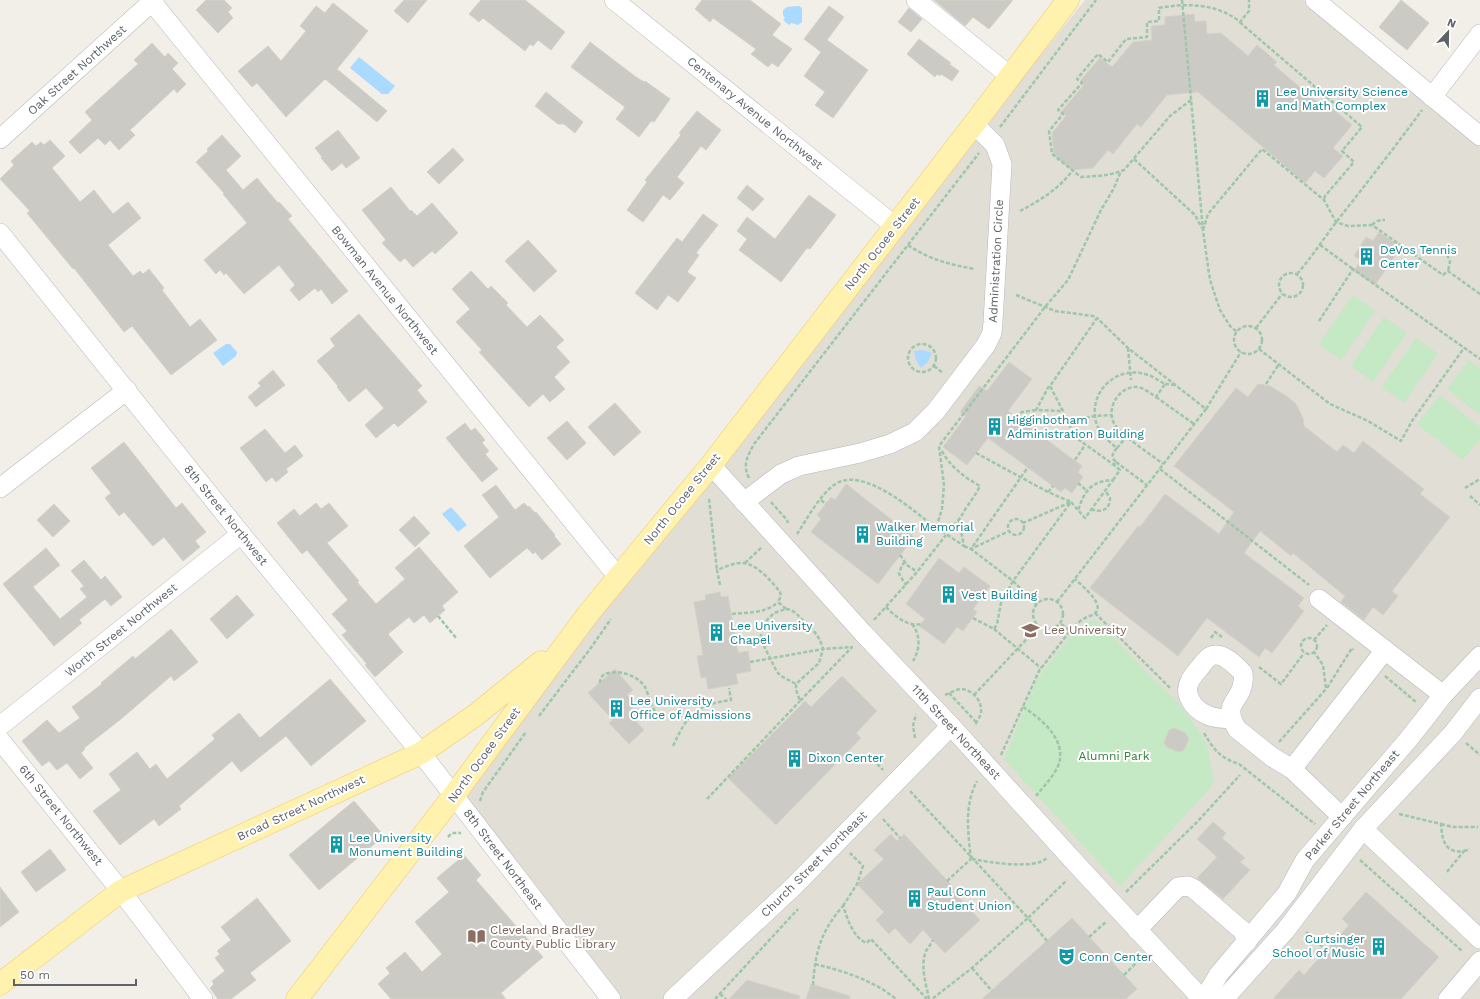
<svg xmlns="http://www.w3.org/2000/svg" width="1480" height="999" viewBox="0 0 1480 999" font-family="'Work Sans',sans-serif">
  <rect width="100%" height="100%" fill="#f1efe8"/>
  <!-- education -->
  <path fill="#e1ded6" d="M1085,0H1304L1480,143V999H611L454,795L711,465Z"/>
  <!-- green -->
  <g fill="#c5e8c5">
    <path d="M1353,295L1375,311L1341,360L1319,344Z"/>
    <path d="M1384,317L1407,333L1373,382L1351,366Z"/>
    <path d="M1416,338L1438,354L1404,403L1382,387Z"/>
    <path d="M1469,360L1480,369V415L1447,389Z"/>
    <path d="M1440,395L1480,427V439L1463,460L1417,424Z"/>
    <path d="M1092,620L1099,622L1155,681L1177,701L1202,735L1207,745L1214,780L1210,788L1203,796L1120,886L1004,759L1037,679L1069,638L1079,627Z"/>
  </g>
  <!-- water -->
  <g fill="#aadaff">
    <path d="M799,6L802,8V22L798,25L791,23L789,25L783,20L785,18L783,15V10L787,7Z"/>
    <path d="M359,57L395,86L388,94H382L350,68Z"/>
    <path d="M226,344H230L237,352L236,356L223,366L213,353Z"/>
    <path d="M923,350L932,353L928,362L921,368L916,360L914,351Z"/>
    <path d="M451,507L467,525L458,532L442,514Z"/>
  </g>
  <!-- building -->
  <g fill="#cccac5" stroke="#d6d1c6">
    <path d="M206,0H224L232,8L228,12L233,18L218,33L196,10Z"/>
    <path d="M404,0H427L408,23L394,11Z"/>
    <path d="M481,0H525L565,32L551,50L538,40L533,46L530,44L525,51L483,18L479,22L469,14Z"/>
    <path d="M702,0H750L781,24L772,35L792,49L778,67L772,63L768,67L751,54L756,49L713,18L710,22L695,9Z"/>
    <path d="M934,0H1013L989,29L973,17L965,26Z"/>
    <path d="M1401,0L1429,23L1407,50L1379,27Z"/>
    <path d="M333,3L368,31L337,69L387,111L377,122L325,79L286,117L257,83L252,87L238,71L268,46L281,61L306,31L300,26L316,6L325,13Z"/>
    <path d="M829,6L844,17L827,40L868,70L833,118L815,105L825,92L804,76L821,52L804,39Z"/>
    <path d="M909,8L922,19L911,32L898,22Z"/>
    <path d="M1194,14L1195,22L1206,21L1207,34L1221,33L1248,56L1257,45L1277,62L1274,65L1330,113L1333,109L1352,125L1333,148L1343,156L1324,178L1315,171L1305,183L1198,92L1167,95L1141,127L1137,124L1113,154L1108,150L1093,168L1072,170L1054,155L1052,133L1066,116L1061,112L1084,85L1080,81L1100,58L1112,67L1133,42L1152,40L1151,26L1165,25V17Z"/>
    <path d="M919,39L951,63L949,64L959,71L952,81L941,74L940,76L937,74L935,77L907,54Z"/>
    <path d="M590,42L636,77L644,82L645,81L670,99L654,122L651,121L639,137L616,119L625,107L571,67Z"/>
    <path d="M152,43L165,57L168,53L178,63L172,69L186,84L177,93L174,89L130,130L135,135L119,150L110,140L105,145L98,138L80,154L69,142L92,120L85,112L138,64L134,60Z"/>
    <path d="M546,92L583,122L575,133L564,124H558L535,106Z"/>
    <path d="M697,111L721,130L706,150L701,146L677,177L684,183L670,200L663,195L643,222L627,210L647,182L645,180L681,135L679,133Z"/>
    <path d="M338,130L360,158L346,168L342,163L332,171L321,158L322,157L315,148Z"/>
    <path d="M222,135L241,156L226,170L243,190L257,178L278,203L279,202L292,216L288,219L348,291L332,304L321,289L318,292L315,288L299,301L290,290L295,285L279,265L244,294L226,273L224,275L220,270L216,274L204,260L247,223L223,194L224,193L196,162L208,151L207,149Z"/>
    <path d="M50,140L65,156L52,168L80,202L94,190L113,214L128,202L141,218L108,245L133,276L140,271L143,274L149,269L164,288L162,290L190,327L200,319L217,340L171,375L132,326L124,332L74,268L73,269L27,213L30,211L0,179L14,165L11,161L32,142L36,146L41,142L44,145Z"/>
    <path d="M453,148L464,160L439,184L427,172Z"/>
    <path d="M747,185L764,199L753,211L737,198Z"/>
    <path d="M391,187L410,211L411,210L417,216L432,203L458,233L435,254L432,251L413,267L405,258L400,262L382,243L386,240L362,210Z"/>
    <path d="M809,195L836,215L810,249L807,248L781,282L739,250L747,239L737,231L747,217L775,239Z"/>
    <path d="M703,214L718,225L696,253L699,255L687,272L696,278L678,302L668,295L657,310L635,293L677,238L682,242Z"/>
    <path d="M1379,232L1401,247L1375,285L1354,271L1361,260L1354,256L1366,237L1373,241Z"/>
    <path d="M528,240L557,271L534,292L505,261Z"/>
    <path d="M471,271L488,289L491,286L508,303L506,305L527,327L540,315L564,340L556,347L570,362L554,377L565,389L550,402L543,394L529,407L479,352L482,350L456,322L470,309L452,289Z"/>
    <path d="M359,314L422,386L417,390L427,402L398,427L394,423L376,438L365,425L384,408L366,388L349,402L337,387L338,386L317,361L335,346L330,339Z"/>
    <path d="M1009,362L1032,379L1008,411L1082,466L1078,472L1083,477L1072,493L1065,488L1061,492L988,438L967,465L943,447L966,416L960,412L979,386L987,391Z"/>
    <path d="M273,370L285,385L256,407L248,397L261,386L258,383Z"/>
    <path d="M1258,384L1270,386L1288,397L1296,404L1303,418L1304,426L1337,452L1343,445L1354,453L1363,441L1424,489L1420,494L1450,517L1392,591L1398,596L1383,615L1373,607L1364,620L1341,602L1345,596L1293,553L1291,556L1260,531L1244,553L1304,598L1298,606L1304,611L1272,653L1265,648L1259,657L1207,618L1178,656L1090,588L1138,526L1140,527L1165,494L1219,534L1234,512L1174,466L1236,388L1248,397Z"/>
    <path d="M615,403L641,432L614,456L588,427Z"/>
    <path d="M567,421L586,443L567,460L547,438Z"/>
    <path d="M465,423L471,431L475,428L485,440L482,443L489,451L485,454L498,469L482,482L446,438Z"/>
    <path d="M265,429L285,453L295,445L303,456L286,469L288,472L276,482L272,477L266,482L240,448Z"/>
    <path d="M124,442L176,508L182,503L206,532L195,541L200,547L183,561L164,537L153,546L124,512L119,516L105,498L111,493L91,468Z"/>
    <path d="M846,484L914,537L878,584L811,532L821,519L817,515L831,497L835,500Z"/>
    <path d="M496,485L515,510L524,503L528,507L529,506L535,513L536,512L555,535L554,536L561,544L542,560L535,552L533,554L527,548L490,578L464,546L499,517L482,495Z"/>
    <path d="M316,503L321,509L329,503L348,526L327,543L359,581L357,582L376,604L405,579L395,568L419,547L458,592L442,606L445,610L430,623L424,615L414,623L409,617L388,634L403,652L375,677L365,665L367,664L342,635L347,631L332,614L348,600L307,550L302,554L277,523L294,509L300,516Z"/>
    <path d="M54,504L70,521L53,537L37,520Z"/>
    <path d="M414,516L430,533L415,547L399,530Z"/>
    <path d="M46,548L60,565L33,587L60,619L87,597L80,589L84,586L71,571L84,560L101,580L105,576L122,597L111,606L105,599L79,620L82,623L54,646L3,584Z"/>
    <path d="M939,558L959,573L964,567L990,586L973,609L977,612L963,631L957,627L944,644L919,626L925,619L906,604Z"/>
    <path d="M720,592L721,597L728,596L738,653L748,651L751,671L736,674L738,684L708,689L706,677L701,678L697,656L703,655L694,602L706,600L705,595Z"/>
    <path d="M237,595L254,615L227,639L210,619Z"/>
    <path d="M171,629L198,662L174,681L171,676L121,719L84,748L85,749L81,753L93,768L80,779L67,763L57,770L49,761L42,766L22,741L47,720L59,733L80,718L72,707L102,684L101,683L133,656L135,659Z"/>
    <path d="M615,669L633,690L627,695L636,704L628,712L644,730L629,744L609,723L613,720L588,693Z"/>
    <path d="M842,676L877,711L856,733L861,738L776,825L728,778L805,701L811,707Z"/>
    <path d="M330,679L366,721L311,766L286,736L241,772L232,761L179,806L181,809L159,826L154,819L120,845L93,811L121,790L109,774L137,752L150,769L156,764L167,779L215,739L212,735L239,713L260,738Z"/>
    <path d="M1175,728L1185,733L1189,739L1184,750L1178,752L1167,747L1164,743L1169,730Z"/>
    <path d="M354,801L384,836L319,890L289,855Z"/>
    <path d="M1213,822L1226,833L1222,838L1245,858L1240,862L1250,870L1223,899L1197,878L1217,857L1197,839Z"/>
    <path d="M891,834L897,841L904,834L954,888L952,890L980,920L945,953L923,930L910,944L895,928L889,934L876,920L884,912L857,884L884,859L874,850Z"/>
    <path d="M50,849L66,870L36,892L21,872Z"/>
    <path d="M464,855L481,875L476,880L543,957L501,993L506,999H391L378,984L390,973L386,968L405,952L422,972L442,954L415,922L449,892L437,878Z"/>
    <path d="M0,887L19,912L0,927Z"/>
    <path d="M1366,892L1439,957L1401,999H1273L1299,970L1304,975L1349,925L1342,919Z"/>
    <path d="M257,898L291,941L250,973L256,980L231,999H218L210,988L214,984L212,981L225,971L215,958L220,954L217,951L231,940L221,927Z"/>
    <path d="M1072,918L1137,989L1126,999H982Z"/>
    <path d="M747,980L800,996L799,999H729Z"/>
    <path d="M811,984L850,996L849,999H806Z"/>
  </g>
  <g fill="none" stroke-linecap="round" stroke-linejoin="round">
    <defs>
      <g id="minor">
        <path d="M614,0L895,226"/>
        <path d="M916,0L1010,76"/>
        <path d="M1315,0L1480,136"/>
        <path d="M152,2L618,577"/>
        <path d="M1432,97L1480,34"/>
        <path d="M0,139L154,0"/>
        <path d="M0,233L241,534L421,753L611,999"/>
        <path d="M711,465L863,633L951,726L1080,868L1202,999"/>
        <path d="M0,488L127,390"/>
        <path d="M744,502L781,474L799,466L860,453L890,444L915,432L936,411L986,345L992,333L993,322L1002,164L995,145L974,124"/>
        <path d="M1319,599L1443,695"/>
        <path d="M1232,719C1223,718 1213,719 1205,714C1193,708 1183,694 1190,681C1192,676 1197,671 1201,666C1204,662 1209,655 1215,655C1225,654 1236,666 1243,673C1243,676 1244,679 1243,682C1241,703 1221,702 1237,729L1272,757L1292,769L1342,817"/>
        <path d="M0,726L241,534"/>
        <path d="M0,740L121,891L203,999"/>
        <path d="M1292,769L1385,650"/>
        <path d="M1363,829L1480,939"/>
        <path d="M1137,930L1178,887L1188,886L1194,889L1243,931L1247,942"/>
        <path d="M673,999L793,887L951,726"/>
        <path d="M1204,999L1219,974L1287,893L1305,860L1407,741L1430,712L1443,695L1480,656"/>
        <path d="M1224,999L1285,931L1363,829L1453,733L1480,698"/>
        <path d="M1448,999L1480,961"/>
      </g>
      <g id="major">
        <path d="M0,984L121,891L421,753L477,714L541,662"/>
        <path d="M297,999L454,795L588,614L711,465L974,124L1068,0"/>
      </g>
    </defs>
    <!-- minor casing -->
    <use href="#minor" stroke="#b5b8bc" stroke-width="20"/>
    <!-- major casing -->
    <use href="#major" stroke="#f2c960" stroke-width="23"/>
    <!-- path -->
    <g stroke="#9cc7a9" stroke-width="2.5" stroke-dasharray="4 2" stroke-linecap="butt">
      <path d="M1182,0L1203,230L1209,274L1211,283L1220,310L1230,326L1237,332"/>
      <path d="M1240,22L1244,26L1362,127L1342,151L1354,162L1325,196L1324,200"/>
      <path d="M1191,100L1170,116L1124,170C1109,176 1098,176 1081,177L1052,154L1049,131L1063,114L1058,110L1082,83L1077,79L1098,54L1108,62L1126,39L1147,37V22L1159,21V8C1186,3 1217,3 1240,22L1249,11V0"/>
      <path d="M1000,127L1096,0"/>
      <path d="M1134,159L1195,215L1202,228"/>
      <path d="M1020,211C1039,201 1059,189 1072,171"/>
      <path d="M1372,225C1376,221 1379,220 1385,220"/>
      <path d="M1203,230L1208,214L1262,149L1324,200L1336,222L1348,226L1372,225L1443,275L1448,271L1480,294"/>
      <path d="M908,245C928,259 951,265 975,269"/>
      <path d="M1320,245L1353,269"/>
      <path d="M1445,249L1450,262L1448,271"/>
      <circle cx="1291" cy="285" r="12"/>
      <path d="M1297,274C1312,257 1324,238 1337,221C1366,184 1395,147 1422,110"/>
      <path d="M1016,295L1055,311L1093,316L1097,318L1050,386L1063,411L1075,437L1114,465"/>
      <path d="M1319,321L1353,269L1480,359"/>
      <circle cx="1248" cy="340" r="14"/>
      <path d="M1256,328L1282,294"/>
      <circle cx="922" cy="358" r="14"/>
      <path d="M1128,348L1131,380"/>
      <path d="M1259,349L1330,404L1368,421L1401,441L1412,421L1464,348"/>
      <path d="M934,366L943,373"/>
      <path d="M1165,384L1176,385"/>
      <path d="M1266,384L1279,364"/>
      <path d="M1049,386L1036,410L1063,411"/>
      <path d="M1156,397L1194,424"/>
      <path d="M1206,409L1241,352"/>
      <path d="M1015,416L1022,412L1036,410"/>
      <path d="M1068,421L1095,416L1112,415"/>
      <path d="M1117,448L1127,436"/>
      <path d="M976,453L1048,492L1071,502L1023,523"/>
      <path d="M1075,460L1085,445"/>
      <path d="M1116,462L1147,485"/>
      <path d="M1160,469L1309,585"/>
      <path d="M749,478C742,465 748,455 754,444L979,153"/>
      <path d="M1113,480L1120,470L1114,465L1116,462C1110,457 1113,453 1117,448C1108,441 1099,433 1096,422C1088,391 1118,364 1148,375C1154,377 1159,381 1165,384L1156,397C1150,393 1144,388 1137,387C1118,386 1105,410 1115,425C1122,436 1152,455 1163,464"/>
      <path d="M1078,483L1087,491"/>
      <path d="M1465,488L1480,479"/>
      <path d="M1048,492L1053,486"/>
      <path d="M1470,496L1480,505"/>
      <path d="M709,499L717,570"/>
      <path d="M821,500L826,504"/>
      <path d="M771,502L787,520L788,523"/>
      <path d="M1091,509C1101,513 1110,510 1110,498L1105,490"/>
      <circle cx="1016" cy="527" r="8"/>
      <path d="M936,528C954,530 958,522 966,508C971,501 976,494 980,486C964,477 949,466 941,449"/>
      <path d="M937,528L964,546L959,521"/>
      <path d="M797,534C807,519 819,496 834,485C862,464 915,512 936,528L942,509L944,485L939,446L1045,307L1068,280L1101,210L1114,188L1121,171"/>
      <path d="M964,546L971,549L1009,531"/>
      <path d="M900,555L907,565L917,572"/>
      <path d="M905,562L902,565L899,574L906,585"/>
      <path d="M745,563L762,547"/>
      <path d="M720,585L717,570C725,567 735,562 744,563C758,565 772,582 780,592L781,596L778,602L786,609L774,613L767,620L761,631V640L777,672L781,676L796,684"/>
      <circle cx="1048" cy="614" r="15"/>
      <path d="M1057,602L1206,409L1128,348L1097,318"/>
      <path d="M1037,605L1013,581L1071,502L1085,518L1113,480C1091,481 1084,491 1078,511"/>
      <path d="M886,607C895,616 907,627 921,624"/>
      <path d="M786,609C795,610 799,617 806,623C814,631 820,637 823,649L853,647"/>
      <path d="M1095,613L1170,688"/>
      <path d="M732,614C748,612 765,614 778,602"/>
      <path d="M438,616L457,639"/>
      <path d="M973,618L994,629L997,624L1001,603L1013,581L971,549L1028,467"/>
      <path d="M874,620L917,572L946,535"/>
      <path d="M912,624C921,635 920,650 913,661"/>
      <path d="M994,629L1041,668"/>
      <path d="M1070,631C1074,627 1077,623 1082,620C1085,617 1093,616 1096,612C1104,603 1081,585 1075,579"/>
      <path d="M1211,638L1215,632L1222,637"/>
      <circle cx="1309" cy="646" r="8"/>
      <path d="M1314,640L1327,625"/>
      <path d="M750,662L823,649L819,663L796,684V690L800,701L852,647"/>
      <path d="M1259,667L1281,684L1304,653"/>
      <path d="M1385,676L1416,702"/>
      <path d="M600,683C600,677 603,674 609,673C621,670 638,676 645,687C647,690 648,695 649,699C652,706 655,712 659,719"/>
      <path d="M1327,688L1352,648L1353,650"/>
      <path d="M949,693L976,722"/>
      <path d="M945,695C950,693 955,690 960,689C972,689 982,700 981,712C981,717 976,721 975,726"/>
      <path d="M974,695L1039,626"/>
      <path d="M1023,707C1042,719 1068,741 1058,766C1053,777 1044,786 1036,796"/>
      <path d="M539,716L590,649L611,619"/>
      <path d="M1204,733C1214,750 1220,758 1239,764L1315,824"/>
      <path d="M915,738L913,726L916,714"/>
      <path d="M1279,742L1326,689L1323,665L1314,652"/>
      <path d="M1466,743L1480,755"/>
      <path d="M673,746C688,714 695,705 731,700L729,688"/>
      <path d="M869,755L883,770"/>
      <path d="M1001,755L1039,671L1070,631L1060,623"/>
      <path d="M910,791L1028,918L972,968L932,999"/>
      <path d="M707,799L800,701"/>
      <path d="M480,801L483,792L526,732"/>
      <path d="M1399,814L1441,824C1442,840 1445,854 1464,851L1446,873"/>
      <path d="M883,819L900,838"/>
      <path d="M1441,824L1453,827H1478"/>
      <path d="M448,837L452,833H461"/>
      <path d="M1464,851L1470,849"/>
      <path d="M971,859C968,833 964,805 977,781"/>
      <path d="M972,859C988,862 1035,870 1047,858"/>
      <path d="M1360,860L1462,951"/>
      <path d="M947,881L971,859"/>
      <path d="M1126,892L1198,821L1240,775"/>
      <path d="M843,906L857,884L863,866L850,853"/>
      <path d="M1306,932L1326,950"/>
      <path d="M1089,937L1107,921"/>
      <path d="M1047,941L1028,918L1067,880"/>
      <path d="M815,964C843,971 873,980 896,999"/>
      <path d="M972,968L992,991"/>
      <path d="M1124,975L1141,958"/>
      <path d="M813,985C815,952 821,931 843,906C848,919 852,936 866,943L871,939L927,999"/>
      <path d="M720,994L726,999"/>
      <path d="M715,999L798,909"/>
      <path d="M929,999C926,984 920,966 926,951C928,948 931,944 933,940"/>
    </g>
    <!-- minor -->
    <use href="#minor" stroke="#fff" stroke-width="19"/>
    <!-- major -->
    <use href="#major" stroke="#fff2af" stroke-width="22"/>
  </g>
  <!-- icons -->
  <defs>
    <symbol id="building-bare" viewBox="-9 -9 18 18"><path d="M-4-6H4V6H1V3H-1V6H-4ZM-2.5-4.3h1.7v1.8h-1.7ZM.8-4.3h1.7v1.8H.8ZM-2.5-1h1.7V.8h-1.7ZM.8-1h1.7V.8H.8Z" fill="#0f9aa8" stroke="#fff" stroke-width="2.5" paint-order="stroke"/></symbol>
    <symbol id="university-bare" viewBox="-9 -9 18 18"><path d="M0-5L7-2L0 1L-7-2ZM-4 1L0 2.5L4 1V4Q0 6-4 4Z" fill="#8d6e63" stroke="#fff" stroke-width="2.5" paint-order="stroke"/></symbol>
    <symbol id="library-bare" viewBox="-9 -9 18 18"><path d="M-6-4Q-3-5.5-.7-3.5V5Q-3 3-6 4ZM6-4Q3-5.5 .7-3.5V5Q3 3 6 4Z" fill="#8d6e63" stroke="#fff" stroke-width="2.5" paint-order="stroke"/></symbol>
    <symbol id="theatre-bare" viewBox="-9 -9 18 18"><path d="M-5-5.5Q0-4 5-5.5V0Q5 5 0 6Q-5 5-5 0ZM-3.3-2.5H-1v1.5H-3.3ZM1-2.5H3.3v1.5H1ZM-2.8 1Q0 5.5 2.8 1Z" fill="#0f9aa8" stroke="#fff" stroke-width="2.5" paint-order="stroke"/></symbol>
  </defs>
  <g fill-rule="evenodd">
    <use href="#building-bare" x="1250" y="86" width="25" height="25"/>
    <use href="#building-bare" x="1354" y="244" width="25" height="25"/>
    <use href="#building-bare" x="982" y="414" width="25" height="25"/>
    <use href="#building-bare" x="850" y="522" width="25" height="25"/>
    <use href="#building-bare" x="936" y="582" width="25" height="25"/>
    <use href="#university-bare" x="1018" y="618" width="25" height="25"/>
    <use href="#building-bare" x="704" y="620" width="25" height="25"/>
    <use href="#building-bare" x="604" y="696" width="25" height="25"/>
    <use href="#building-bare" x="782" y="746" width="25" height="25"/>
    <use href="#building-bare" x="324" y="832" width="25" height="25"/>
    <use href="#building-bare" x="902" y="886" width="25" height="25"/>
    <use href="#library-bare" x="464" y="924" width="25" height="25"/>
    <use href="#building-bare" x="1366" y="934" width="25" height="25"/>
    <use href="#theatre-bare" x="1054" y="944" width="25" height="25"/>
  </g>
  <g text-anchor="middle" dominant-baseline="central" stroke-width="4" stroke-linejoin="round" paint-order="stroke">
    <!-- street labels -->
    <g font-size="12" fill="#5f6368" stroke="#fff">
      <text transform="translate(77 70) rotate(-42)">Oak Street Northwest</text>
      <text transform="translate(755 113) rotate(39)">Centenary Avenue Northwest</text>
      <text transform="translate(882 244) rotate(-52)">North Ocoee Street</text>
      <text transform="translate(996 261) rotate(-87)">Administration Circle</text>
      <text transform="translate(385 290) rotate(51)">Bowman Avenue Northwest</text>
      <text transform="translate(682 499) rotate(-51)">North Ocoee Street</text>
      <text transform="translate(226 515) rotate(51)">8th Street Northwest</text>
      <text transform="translate(121 630) rotate(-39)">Worth Street Northwest</text>
      <text transform="translate(956 732) rotate(47)">11th Street Northeast</text>
      <text transform="translate(484 755) rotate(-54)">North Ocoee Street</text>
      <text transform="translate(1352 805) rotate(-50)">Parker Street Northeast</text>
      <text transform="translate(301 808) rotate(-25)">Broad Street Northwest</text>
      <text transform="translate(61 815) rotate(51)">6th Street Northwest</text>
      <text transform="translate(503 859) rotate(53)">8th Street Northeast</text>
      <text transform="translate(814 864) rotate(-45)">Church Street Northeast</text>
    </g>
    <!-- culture labels -->
    <g font-size="12" fill="#0d838f" stroke="#fff" text-anchor="start">
      <text x="1276" y="92">Lee University Science<tspan x="1276" dy="14">and Math Complex</tspan></text>
      <text x="1380" y="250">DeVos Tennis<tspan x="1380" dy="14">Center</tspan></text>
      <text x="1007" y="420">Higginbotham<tspan x="1007" dy="14">Administration Building</tspan></text>
      <text x="876" y="527">Walker Memorial<tspan x="876" dy="14">Building</tspan></text>
      <text x="961" y="595">Vest Building</text>
      <text x="730" y="626">Lee University<tspan x="730" dy="14">Chapel</tspan></text>
      <text x="630" y="701">Lee University<tspan x="630" dy="14">Office of Admissions</tspan></text>
      <text x="808" y="758">Dixon Center</text>
      <text x="349" y="838">Lee University<tspan x="349" dy="14">Monument Building</tspan></text>
      <text x="927" y="892">Paul Conn<tspan x="927" dy="14">Student Union</tspan></text>
      <text x="1365" y="939" text-anchor="end">Curtsinger<tspan x="1365" dy="14">School of Music</tspan></text>
      <text x="1079" y="957">Conn Center</text>
    </g>
    <!-- education labels -->
    <g font-size="12" fill="#785e54" stroke="#fff" text-anchor="start">
      <text x="1044" y="630">Lee University</text>
      <text x="490" y="930">Cleveland Bradley<tspan x="490" dy="14">County Public Library</tspan></text>
    </g>
    <!-- park labels -->
    <g font-size="12" fill="#348238" stroke="#fff">
      <text x="1114" y="756">Alumni Park</text>
    </g>
  </g>
  <!-- north arrow -->
  <g transform="translate(1448 32) rotate(22)" stroke="#ffffff" stroke-width="3" paint-order="stroke">
  <path d="M0-3L7 15L0 10L-7 15Z" fill="#5f6368"/>
  <text y="-6" font-size="11" font-weight="bold" text-anchor="middle" fill="#5f6368">N</text>
  </g>
  <!-- scale -->
  <path d="M14 979v6h122v-6" fill="none" stroke="#5f6368" stroke-width="2"/>
  <text x="20" y="979" font-size="12" fill="#5f6368" stroke="#ffffff" stroke-width="3" paint-order="stroke">50 m</text>
</svg>
